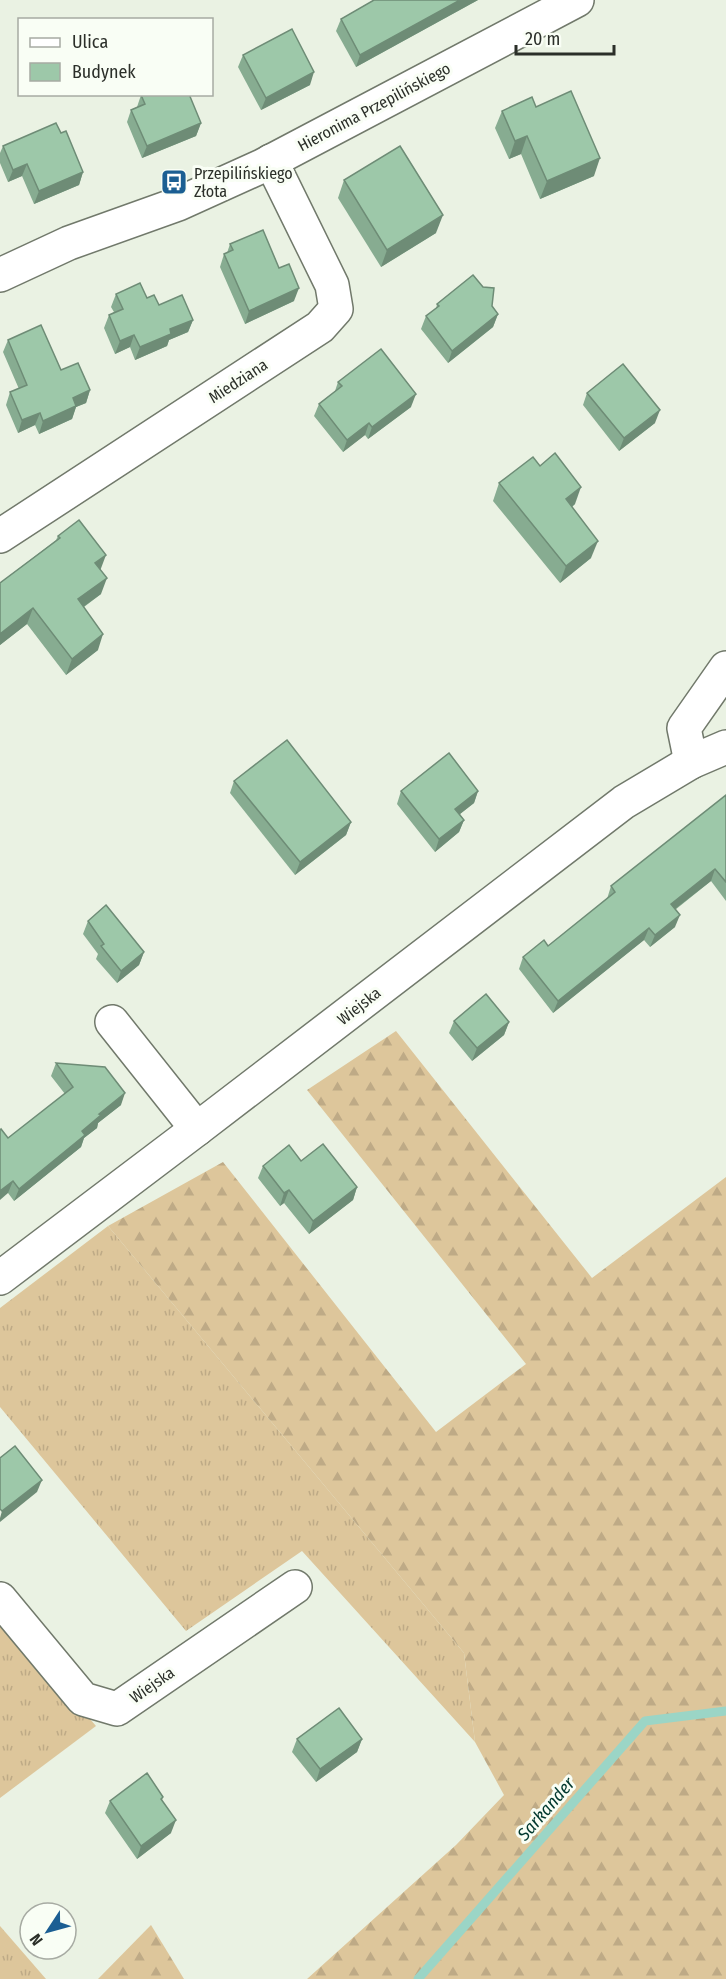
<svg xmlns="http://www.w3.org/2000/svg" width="726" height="1979" viewBox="0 0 726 1979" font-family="'Fira Sans Condensed',sans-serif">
  <defs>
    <pattern id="grass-tufts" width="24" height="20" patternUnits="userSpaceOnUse" patternTransform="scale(1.5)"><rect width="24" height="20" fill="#ddc69b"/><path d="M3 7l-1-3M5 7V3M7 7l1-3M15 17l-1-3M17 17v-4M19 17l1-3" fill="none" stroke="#beaa86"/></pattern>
    <pattern id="forest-firs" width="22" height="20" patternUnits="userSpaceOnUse" patternTransform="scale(1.5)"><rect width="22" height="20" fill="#ddc69b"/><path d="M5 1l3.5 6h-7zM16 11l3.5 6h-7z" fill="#beaa86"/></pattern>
  </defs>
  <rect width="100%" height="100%" fill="#eaf2e3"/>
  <!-- grass -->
  <g fill="url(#grass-tufts)">
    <path d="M108,1226L464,1653L475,1742L302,1551L186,1631L0,1407V1308Z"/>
    <path d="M0,1614L96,1726L0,1798Z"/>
    <path d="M0,1926L46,1979H0Z"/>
  </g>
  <!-- forest -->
  <g fill="url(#forest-firs)">
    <path d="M396,1031L592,1278L726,1177V1979H307L456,1845L504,1795L475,1742L464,1653L108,1226L223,1162L436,1432L526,1364L307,1090Z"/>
    <path d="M151,1925L184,1979H98Z"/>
  </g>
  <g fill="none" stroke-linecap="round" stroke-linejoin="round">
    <!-- stream -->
    <path stroke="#9bd5c6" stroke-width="9" d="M418,1979L645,1721L726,1711"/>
    <defs>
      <g id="minor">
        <path d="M0,536L320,327L336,309L332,285L271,161"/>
        <path d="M691,762L684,728L726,668"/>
        <path d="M112,1022L197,1129"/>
        <path d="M0,1278L197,1129L624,802L691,762L726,747"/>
        <path d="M0,1599L83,1699L117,1709L295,1587"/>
      </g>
      <path id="tertiary" d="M0,275L69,243L178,204L262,166L577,0"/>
    </defs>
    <!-- minor casing -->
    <use href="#minor" stroke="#71796b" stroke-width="36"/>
    <!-- tertiary casing -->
    <use href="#tertiary" stroke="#71796b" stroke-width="36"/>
    <!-- minor -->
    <use href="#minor" stroke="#fff" stroke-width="33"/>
    <!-- tertiary -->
    <use href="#tertiary" stroke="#fff" stroke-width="33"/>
  </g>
  <!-- wall -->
  <g fill="#87ac91">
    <path d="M374,0H478L356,67L336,31L341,19Z"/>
    <path d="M243,55L310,85L261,110L238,67Z"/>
    <path d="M141,95L201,123L196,136L142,158L127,122L131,110L137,107Z"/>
    <path d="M536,107L594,176L540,199L521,154L509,159L495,128L502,111Z"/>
    <path d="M61,133L83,172L79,185L34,204L22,176L8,182L0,163V153L3,146Z"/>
    <path d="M344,180L436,233L381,267L338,198Z"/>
    <path d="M230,244L294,301L245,324L220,267L224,254L227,253Z"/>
    <path d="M483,287L492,306L498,314L493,327L448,363L421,329L426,316L436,309L437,304Z"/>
    <path d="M116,294L147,298L159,305L193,320L188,332L169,340L167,346L135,360L130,347L115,354L104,328L109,315L114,312L111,307Z"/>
    <path d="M8,340L90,390L86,403L76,407L72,419L39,434L35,425L18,433L6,405L10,392L19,389L3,352Z"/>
    <path d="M338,382L411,407L368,439L365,435L343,452L314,416L319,404L335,391Z"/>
    <path d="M587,393L655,423L619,451L583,405Z"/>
    <path d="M540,466L575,504L572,507L591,558L560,583L493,501L499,483Z"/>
    <path d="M58,536L100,570L101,594L84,607L98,650L66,675L27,624L0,645V583L56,540Z"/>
    <path d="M234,781L351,822L346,835L295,875L230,793Z"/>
    <path d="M401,791H478L474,803L460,814L464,820L459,832L435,852L397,804Z"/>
    <path d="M726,795V901L711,881L675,910V927L650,947L644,940L553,1013L519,969L523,957L548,946L607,899L611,886Z"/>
    <path d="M88,921L144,952L139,965L117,983L96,959L98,954L83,934Z"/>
    <path d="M454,1021L509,1022L504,1035L472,1061L449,1033Z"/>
    <path d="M56,1063L121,1105L98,1123L97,1128L84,1138L81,1147L14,1201L8,1193V1138L65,1094L51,1076Z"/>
    <path d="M301,1161L357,1187L353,1200L309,1234L284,1203L280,1206L258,1178L263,1166Z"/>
    <path d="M297,1739H362L357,1752L316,1782L292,1752Z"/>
    <path d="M163,1797L162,1800L171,1833L137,1859L105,1813L110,1801Z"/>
  </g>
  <!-- shaded-wall -->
  <g fill="#6e8c76">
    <path d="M460,0H478L356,67L360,55Z"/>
    <path d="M314,72L310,85L261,110L266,98Z"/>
    <path d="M201,123L196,136L142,158L147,146Z"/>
    <path d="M527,136L521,154L509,159L515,141Z"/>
    <path d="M600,158L594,176L540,199L547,181Z"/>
    <path d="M27,164L22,176L8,182L13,170Z"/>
    <path d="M83,172L79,185L34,204L39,191Z"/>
    <path d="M443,215L436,233L381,267L387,250Z"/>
    <path d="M299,288L294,301L245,324L249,311Z"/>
    <path d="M498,314L493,327L448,363L452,351Z"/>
    <path d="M193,320L188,332L169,340L167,346L135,360L140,347L170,329Z"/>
    <path d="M134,335L130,347L115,354L120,341Z"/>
    <path d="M90,390L86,403L76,407L72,419L39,434L43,421L73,398Z"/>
    <path d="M416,394L411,407L368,439L372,427Z"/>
    <path d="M660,410L655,423L619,451L624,438Z"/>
    <path d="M40,413L35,425L18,433L22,420Z"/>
    <path d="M369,423L365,435L343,452L347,440Z"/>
    <path d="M581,487L575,504L559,517L566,499Z"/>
    <path d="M598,541L591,558L560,583L566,566Z"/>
    <path d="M106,555L100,571L95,563Z"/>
    <path d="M107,578L101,594L72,615L78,599Z"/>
    <path d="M33,608L27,624L0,645V634Z"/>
    <path d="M103,634L98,650L66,675L72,659Z"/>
    <path d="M478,791L474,803L451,821L455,809Z"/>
    <path d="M464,820L459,832L435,852L439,839Z"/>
    <path d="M351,822L346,835L295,875L300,862Z"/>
    <path d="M715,869L711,881L666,916L671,904Z"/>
    <path d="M680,915L675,927L650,947L655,935Z"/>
    <path d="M649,928L644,940L553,1013L558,1001Z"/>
    <path d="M144,952L139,965L117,983L121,971Z"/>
    <path d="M509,1022L504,1035L472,1061L477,1048Z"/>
    <path d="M125,1093L121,1105L98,1123L97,1128L84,1138L81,1147L14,1201L19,1189L82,1131L99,1114Z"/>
    <path d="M13,1181L8,1193L0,1200V1191Z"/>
    <path d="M357,1187L353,1200L309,1234L313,1221Z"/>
    <path d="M289,1190L284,1203L280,1206L284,1193Z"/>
    <path d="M42,1480L37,1492L0,1522V1518L2,1511Z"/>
    <path d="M362,1739L357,1752L316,1782L320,1769Z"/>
    <path d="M176,1820L171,1833L137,1859L141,1846Z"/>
  </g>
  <!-- building -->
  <g fill="#9dc8a9" stroke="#6e8c76" stroke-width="1.5">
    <path d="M374,0H460L360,55L341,19Z"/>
    <path d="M292,29L314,72L266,98L243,55Z"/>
    <path d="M571,91L600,158L547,181L527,136L515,141L502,111L532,97L536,107Z"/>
    <path d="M189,94L201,123L147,146L131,110L145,104L141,95Z"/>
    <path d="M56,123L61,133L66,131L83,172L39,191L27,164L13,170L3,146Z"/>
    <path d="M400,146L443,215L387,250L344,180Z"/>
    <path d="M263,230L279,268L289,264L299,288L249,311L224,254L233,250L230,244Z"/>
    <path d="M473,275L483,287L494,288L492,306L498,314L452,351L426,316L439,306L437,304Z"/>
    <path d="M140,283L147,298L154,295L159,305L182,295L193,320L170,329L171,334L140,347L134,335L120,341L109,315L123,309L116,294Z"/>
    <path d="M41,325L61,370L78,363L90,390L73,398L76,406L43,421L40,413L22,420L10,392L27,385L8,340Z"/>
    <path d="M381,349L416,394L372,427L369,423L347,440L319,404L342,386L338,382Z"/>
    <path d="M623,364L660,410L624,438L587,393Z"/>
    <path d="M555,453L581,487L566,499L598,541L566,566L499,483L533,457L540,466Z"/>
    <path d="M79,520L106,555L95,563L107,578L78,599L103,634L72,659L33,608L0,634V583L60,538L58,536Z"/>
    <path d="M287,740L351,822L300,862L234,781Z"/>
    <path d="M449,753L478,791L455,809L464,820L439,839L401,791Z"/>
    <path d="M726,795V882L715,869L671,904L680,915L655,935L649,928L558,1001L523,957L544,940L548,946L615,892L611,886Z"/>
    <path d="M106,905L144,952L121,971L101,946L104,944L88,921Z"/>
    <path d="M486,994L509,1022L477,1048L454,1021Z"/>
    <path d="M56,1063L105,1067L125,1093L99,1114L101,1115L82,1131L85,1135L19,1189L13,1181L0,1191V1130L1,1129L8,1138L73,1087Z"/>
    <path d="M323,1144L357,1187L313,1221L289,1190L284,1193L263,1166L289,1145L301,1161Z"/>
    <path d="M15,1446L42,1480L2,1511L0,1509V1458Z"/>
    <path d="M339,1708L362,1739L320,1769L297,1739Z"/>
    <path d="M147,1773L163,1797L161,1799L176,1820L141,1846L110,1801Z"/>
  </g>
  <!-- icons -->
  <defs>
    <symbol id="bus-square" viewBox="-11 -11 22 22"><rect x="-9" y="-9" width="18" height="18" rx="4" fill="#1b5e93" stroke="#f9fef5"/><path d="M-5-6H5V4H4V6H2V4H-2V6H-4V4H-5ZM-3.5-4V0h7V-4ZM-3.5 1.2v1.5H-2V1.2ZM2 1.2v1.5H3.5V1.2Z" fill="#fff"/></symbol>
  </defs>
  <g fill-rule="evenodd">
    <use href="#bus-square" x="159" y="167" width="30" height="30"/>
  </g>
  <g text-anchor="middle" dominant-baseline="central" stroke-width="6" stroke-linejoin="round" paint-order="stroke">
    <!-- street labels -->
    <g font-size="16" fill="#2b2f29" stroke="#f9fef5">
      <text transform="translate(374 107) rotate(-28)">Hieronima Przepilińskiego</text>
      <text transform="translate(238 381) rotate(-33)">Miedziana</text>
      <text transform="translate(359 1006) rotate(-38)">Wiejska</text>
      <text transform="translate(152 1685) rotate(-35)">Wiejska</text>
    </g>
    <!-- poi labels -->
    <g font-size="16" fill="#2b2f29" stroke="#f9fef5" text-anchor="start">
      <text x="194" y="173">Przepilińskiego<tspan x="194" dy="18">Złota</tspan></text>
    </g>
    <!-- water labels -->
    <g font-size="18" font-style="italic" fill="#01382e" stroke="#f9fef5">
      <text transform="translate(546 1809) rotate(-49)">Sarkander</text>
    </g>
  </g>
  <!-- legend -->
  <rect x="18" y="18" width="195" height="78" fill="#f9fef5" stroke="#a7aba3" stroke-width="1.5"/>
  <rect x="30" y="38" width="30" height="9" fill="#ffffff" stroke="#a7aba3" stroke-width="1.5"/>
  <text x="72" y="48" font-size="18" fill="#2b2f29">Ulica</text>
  <rect x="30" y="63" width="30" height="18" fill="#9dc8a9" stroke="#a7aba3" stroke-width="1.5"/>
  <text x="72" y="78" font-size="18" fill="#2b2f29">Budynek</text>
  <!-- north arrow -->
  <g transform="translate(48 1931) rotate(234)"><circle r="28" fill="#f9fef5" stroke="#a7aba3" stroke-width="1.5"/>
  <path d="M0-4.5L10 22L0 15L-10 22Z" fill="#1b5e93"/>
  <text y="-9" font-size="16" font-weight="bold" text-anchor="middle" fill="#2b2f29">N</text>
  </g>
  <!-- scale -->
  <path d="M516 45v9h98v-9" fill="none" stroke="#2b2f29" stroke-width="3"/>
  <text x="525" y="45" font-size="18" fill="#2b2f29" stroke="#f9fef5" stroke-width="4.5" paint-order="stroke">20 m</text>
</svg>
